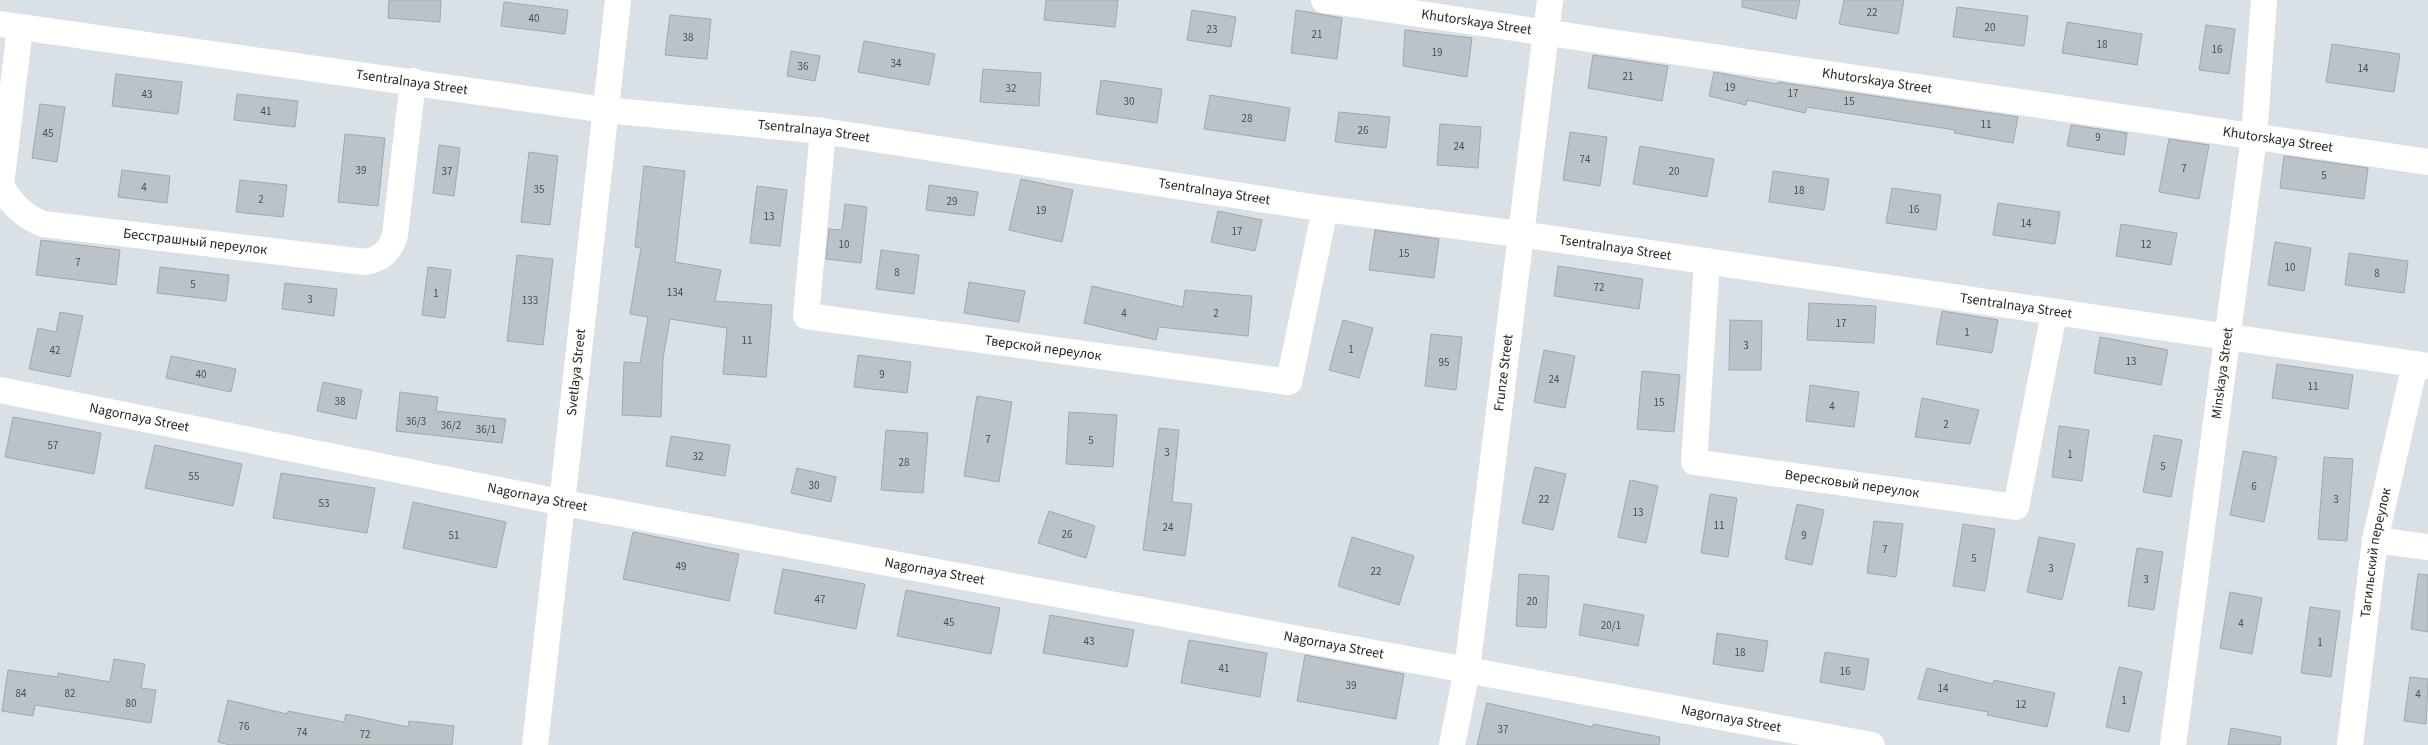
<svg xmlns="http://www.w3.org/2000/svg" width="2428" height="745" viewBox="0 0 2428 745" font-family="'Source Sans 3',sans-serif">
  <rect width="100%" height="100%" fill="#dae1e6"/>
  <!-- building -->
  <g fill="#bcc3c8" stroke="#a1a8ad">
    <path d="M389,0H441L440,22L388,18Z"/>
    <path d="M1046,0H1118L1115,27L1044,20Z"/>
    <path d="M1742,0H1800L1796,19L1742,7Z"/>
    <path d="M1844,0H1904L1898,34L1839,24Z"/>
    <path d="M504,2L568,10L565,34L501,26Z"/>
    <path d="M1957,7L2028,16L2024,46L1953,37Z"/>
    <path d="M1192,10L1236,17L1231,47L1187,40Z"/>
    <path d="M1296,10L1342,18L1337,59L1291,53Z"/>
    <path d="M670,15L711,19L707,59L665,55Z"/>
    <path d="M2067,22L2142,34L2137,65L2062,53Z"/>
    <path d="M2206,25L2235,29L2229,74L2199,70Z"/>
    <path d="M1405,30L1472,38L1467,77L1403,66Z"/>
    <path d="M864,41L935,54L929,85L858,72Z"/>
    <path d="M2332,44L2400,54L2394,92L2326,82Z"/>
    <path d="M791,51L820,56L815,81L787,76Z"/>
    <path d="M1593,55L1668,66L1662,101L1588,88Z"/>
    <path d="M983,69L1041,73L1039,106L980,102Z"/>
    <path d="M1714,72L1777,84L1778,82L2018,117L2013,143L1954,133L1955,130L1807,107L1805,113L1747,100L1746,105L1709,96Z"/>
    <path d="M116,74L182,82L178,114L112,106Z"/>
    <path d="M1101,80L1162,89L1157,123L1096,114Z"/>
    <path d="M237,94L298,101L295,127L234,120Z"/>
    <path d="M1210,95L1290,108L1285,141L1204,129Z"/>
    <path d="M40,104L65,107L57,162L32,158Z"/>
    <path d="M1339,112L1390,117L1386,148L1335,142Z"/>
    <path d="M1440,124L1481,127L1478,168L1437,165Z"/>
    <path d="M2071,125L2127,133L2124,155L2067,146Z"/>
    <path d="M1570,132L1607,137L1600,186L1563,180Z"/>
    <path d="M345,134L385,138L378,206L338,202Z"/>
    <path d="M2169,139L2209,145L2199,199L2159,192Z"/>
    <path d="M439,145L460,148L454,196L433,193Z"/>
    <path d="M1640,146L1714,159L1707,197L1633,184Z"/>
    <path d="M529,152L558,156L550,225L521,222Z"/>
    <path d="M2284,156L2368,168L2364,199L2280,188Z"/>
    <path d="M644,166L685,171L675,262L721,270L715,301L772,305L766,377L723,374L727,328L670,319L663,358L661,417L622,415L624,362L640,363L648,317L630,314L641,248L635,247Z"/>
    <path d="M122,170L170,176L167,203L118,197Z"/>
    <path d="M1773,171L1829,179L1824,210L1769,202Z"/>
    <path d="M1021,179L1073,190L1062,242L1009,230Z"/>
    <path d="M240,180L287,185L283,217L236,212Z"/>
    <path d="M929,185L978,192L974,216L926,210Z"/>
    <path d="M757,186L787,190L780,246L750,243Z"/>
    <path d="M1892,188L1941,195L1936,230L1886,223Z"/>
    <path d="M1998,203L2060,212L2055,244L1993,235Z"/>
    <path d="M845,204L867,207L861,263L826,259L829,229L842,230Z"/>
    <path d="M1218,211L1262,220L1255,251L1211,242Z"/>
    <path d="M2121,224L2177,233L2171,265L2116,256Z"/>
    <path d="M1375,230L1439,239L1434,278L1369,270Z"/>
    <path d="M41,240L120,250L116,285L36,275Z"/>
    <path d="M2275,242L2311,248L2304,291L2268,285Z"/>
    <path d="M881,250L919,255L914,294L876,289Z"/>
    <path d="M2349,253L2408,261L2404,293L2345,285Z"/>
    <path d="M517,255L553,259L543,345L507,341Z"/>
    <path d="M1558,266L1643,279L1639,309L1554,296Z"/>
    <path d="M160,267L229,275L226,301L157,293Z"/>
    <path d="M428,267L451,270L445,318L422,315Z"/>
    <path d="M969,282L1025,291L1019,322L964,313Z"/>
    <path d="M285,283L337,289L334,316L282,309Z"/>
    <path d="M1092,286L1183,307L1185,290L1252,296L1248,336L1159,327L1156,340L1084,323Z"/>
    <path d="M1809,303L1876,306L1874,343L1807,340Z"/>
    <path d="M1942,311L1998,320L1992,353L1936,344Z"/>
    <path d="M60,312L83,316L70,377L29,369L38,328L56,332Z"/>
    <path d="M1343,320L1373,328L1359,378L1329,370Z"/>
    <path d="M1730,320L1762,321L1761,370H1729Z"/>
    <path d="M1431,334L1462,337L1456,390L1425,386Z"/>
    <path d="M2100,337L2168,350L2161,385L2094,373Z"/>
    <path d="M1544,350L1575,356L1565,408L1534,402Z"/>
    <path d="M858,355L911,362L907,393L854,387Z"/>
    <path d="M171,356L236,369L231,392L166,378Z"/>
    <path d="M2277,364L2353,375L2348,409L2272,398Z"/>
    <path d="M1642,371L1680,375L1674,432L1637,429Z"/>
    <path d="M323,382L362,390L356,419L317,411Z"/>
    <path d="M1810,385L1859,392L1854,427L1806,421Z"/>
    <path d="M400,392L438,397L436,411L506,419L502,443L396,431Z"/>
    <path d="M977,396L1012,402L999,482L964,476Z"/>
    <path d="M1922,398L1979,410L1970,444L1915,437Z"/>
    <path d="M1069,412L1117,415L1113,467L1066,464Z"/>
    <path d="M13,417L101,433L94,474L5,457Z"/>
    <path d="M2059,426L2089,430L2082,481L2052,477Z"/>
    <path d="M1159,428L1179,430L1172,502L1192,504L1185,556L1143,550Z"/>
    <path d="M886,430L928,433L923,493L881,490Z"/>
    <path d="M2154,435L2182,440L2171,497L2143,492Z"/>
    <path d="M671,436L730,445L725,476L666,466Z"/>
    <path d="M155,445L242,464L233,506L145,488Z"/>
    <path d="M2243,451L2277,457L2264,522L2230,515Z"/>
    <path d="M2324,457L2353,459L2347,541L2318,539Z"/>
    <path d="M1535,467L1566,474L1553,530L1522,523Z"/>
    <path d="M797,468L836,477L831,502L791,493Z"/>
    <path d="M281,473L375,488L367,533L273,518Z"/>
    <path d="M1630,480L1658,486L1646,543L1618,537Z"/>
    <path d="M1710,494L1737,498L1728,557L1701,553Z"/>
    <path d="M413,502L506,522L496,568L403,548Z"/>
    <path d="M1797,504L1824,510L1812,565L1785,559Z"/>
    <path d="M1049,511L1095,526L1086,558L1038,543Z"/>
    <path d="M1874,521L1903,524L1896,577L1867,573Z"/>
    <path d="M1963,524L1995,529L1985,591L1953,586Z"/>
    <path d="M633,532L739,554L729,601L623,579Z"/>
    <path d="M1352,537L1414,556L1399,605L1338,586Z"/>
    <path d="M2039,537L2075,544L2062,600L2027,592Z"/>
    <path d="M2137,548L2163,552L2154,610L2128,606Z"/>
    <path d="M783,569L865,584L856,629L774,613Z"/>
    <path d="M1519,574L1549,576L1546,628L1516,626Z"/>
    <path d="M2418,574L2428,575V632L2411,629Z"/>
    <path d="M906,590L1000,608L991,654L897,636Z"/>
    <path d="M2230,592L2262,598L2252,654L2220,648Z"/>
    <path d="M1584,604L1644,615L1638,646L1579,635Z"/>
    <path d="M2310,607L2340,611L2331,677L2301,673Z"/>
    <path d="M1050,615L1134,630L1127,667L1043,653Z"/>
    <path d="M1717,633L1768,641L1763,672L1713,664Z"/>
    <path d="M1189,640L1267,653L1260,697L1181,683Z"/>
    <path d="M1825,652L1869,659L1864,690L1820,682Z"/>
    <path d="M1305,655L1404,674L1396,719L1297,701Z"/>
    <path d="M114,659L145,664L141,688L156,690L151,723L35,705L33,716L2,711L8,670L58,677V673L110,682Z"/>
    <path d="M2119,667L2142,672L2129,732L2106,727Z"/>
    <path d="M1927,668L1993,684L1994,680L2055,693L2047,727L1987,715L1988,712L1918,699Z"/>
    <path d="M2410,677L2428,679L2426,724L2404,721Z"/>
    <path d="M228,700L287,714L288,711L344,722L346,714L408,727L409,721L454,726L452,745H230L218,742Z"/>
    <path d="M1487,703L1593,727V724L1660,737L1659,745H1477Z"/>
    <path d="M2231,728L2281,737L2280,745H2228Z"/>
  </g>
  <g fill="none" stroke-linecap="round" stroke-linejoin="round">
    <!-- minor -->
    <g stroke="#fff" stroke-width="26">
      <path id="s1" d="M1324,0L2428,162"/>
      <path id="s2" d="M0,24L606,110L823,131L1325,209L1519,234L2428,366"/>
      <path id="s3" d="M20,28L1,185C11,204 23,216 43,224L365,262C382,259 390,251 395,235L413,81"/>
      <path id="s4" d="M823,131L806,316L1289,382L1325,209"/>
      <path id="s5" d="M1707,261L1694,462L2016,507L2054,313"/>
      <path id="s6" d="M0,390L564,503L1872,745"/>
      <path d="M2375,540L2428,547"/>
      <path id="s7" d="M535,745L618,0"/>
      <path id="s8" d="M1452,745L1467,670L1550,0"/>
      <path id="s9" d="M2173,745L2254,137L2264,0"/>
      <path id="s10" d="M2350,745L2375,540L2415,364"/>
    </g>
  </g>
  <g text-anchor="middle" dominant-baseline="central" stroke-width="4.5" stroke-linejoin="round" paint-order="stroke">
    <!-- number labels -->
    <g font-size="11" fill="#4a4e50">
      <text x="1872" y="12">22</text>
      <text x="534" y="18">40</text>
      <text x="1990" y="27">20</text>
      <text x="1212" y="29">23</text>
      <text x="1317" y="34">21</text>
      <text x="688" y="37">38</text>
      <text x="2102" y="44">18</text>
      <text x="2217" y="49">16</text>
      <text x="1437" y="52">19</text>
      <text x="896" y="63">34</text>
      <text x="803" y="66">36</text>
      <text x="2363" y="68">14</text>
      <text x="1628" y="76">21</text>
      <text x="1730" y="87">19</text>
      <text x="1011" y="88">32</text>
      <text x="1793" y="93">17</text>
      <text x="147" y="94">43</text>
      <text x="1129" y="101">30</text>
      <text x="1849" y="101">15</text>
      <text x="266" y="111">41</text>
      <text x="1247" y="118">28</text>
      <text x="1986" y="124">11</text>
      <text x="1363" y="130">26</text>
      <text x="48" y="133">45</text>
      <text x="2098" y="137">9</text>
      <text x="1459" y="146">24</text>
      <text x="1585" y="159">74</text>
      <text x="2184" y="168">7</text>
      <text x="361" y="170">39</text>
      <text x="447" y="171">37</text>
      <text x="1674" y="171">20</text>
      <text x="2324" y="175">5</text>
      <text x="144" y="187">4</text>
      <text x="539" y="189">35</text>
      <text x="1799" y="190">18</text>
      <text x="261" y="199">2</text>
      <text x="952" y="201">29</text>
      <text x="1914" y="209">16</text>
      <text x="1041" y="210">19</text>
      <text x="769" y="216">13</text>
      <text x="2026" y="223">14</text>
      <text x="1237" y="231">17</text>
      <text x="844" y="244">10</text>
      <text x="2146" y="244">12</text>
      <text x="1404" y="253">15</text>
      <text x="78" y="262">7</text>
      <text x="2290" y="267">10</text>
      <text x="897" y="272">8</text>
      <text x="2377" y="273">8</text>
      <text x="193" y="284">5</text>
      <text x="1599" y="287">72</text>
      <text x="675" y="292">134</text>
      <text x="436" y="293">1</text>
      <text x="310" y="299">3</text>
      <text x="530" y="300">133</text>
      <text x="1124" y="313">4</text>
      <text x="1216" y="313">2</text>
      <text x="1841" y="323">17</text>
      <text x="1967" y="332">1</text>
      <text x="747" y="340">11</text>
      <text x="1746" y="345">3</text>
      <text x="1351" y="349">1</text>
      <text x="55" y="350">42</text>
      <text x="2131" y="361">13</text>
      <text x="1444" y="362">95</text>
      <text x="201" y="374">40</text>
      <text x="882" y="374">9</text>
      <text x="1554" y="379">24</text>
      <text x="2313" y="386">11</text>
      <text x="340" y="401">38</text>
      <text x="1659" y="402">15</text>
      <text x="1832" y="406">4</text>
      <text x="416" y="421">36/3</text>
      <text x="1946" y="424">2</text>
      <text x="451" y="425">36/2</text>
      <text x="486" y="429">36/1</text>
      <text x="988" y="439">7</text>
      <text x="1091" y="440">5</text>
      <text x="53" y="445">57</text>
      <text x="1167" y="452">3</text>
      <text x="2070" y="454">1</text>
      <text x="698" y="456">32</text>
      <text x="904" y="462">28</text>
      <text x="2163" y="466">5</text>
      <text x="194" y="476">55</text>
      <text x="814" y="485">30</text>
      <text x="2254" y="486">6</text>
      <text x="1544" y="499">22</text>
      <text x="2336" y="499">3</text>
      <text x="324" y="503">53</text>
      <text x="1638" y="512">13</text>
      <text x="1719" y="525">11</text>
      <text x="1168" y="527">24</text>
      <text x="1067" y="534">26</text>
      <text x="454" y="535">51</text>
      <text x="1804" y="535">9</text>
      <text x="1885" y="549">7</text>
      <text x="1974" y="558">5</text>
      <text x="681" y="566">49</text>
      <text x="2051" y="568">3</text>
      <text x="1376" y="571">22</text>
      <text x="2146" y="579">3</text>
      <text x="820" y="599">47</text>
      <text x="1532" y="601">20</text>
      <text x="949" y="622">45</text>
      <text x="2241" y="623">4</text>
      <text x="1611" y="625">20/1</text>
      <text x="1089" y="641">43</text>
      <text x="2320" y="642">1</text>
      <text x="1740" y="652">18</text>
      <text x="1224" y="668">41</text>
      <text x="1845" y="671">16</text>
      <text x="1351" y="685">39</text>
      <text x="1943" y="688">14</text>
      <text x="21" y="693">84</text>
      <text x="70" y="693">82</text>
      <text x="2418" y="694">4</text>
      <text x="2124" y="700">1</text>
      <text x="131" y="703">80</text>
      <text x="2021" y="704">12</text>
      <text x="244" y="726">76</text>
      <text x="1503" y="729">37</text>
      <text x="302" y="732">74</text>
      <text x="365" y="734">72</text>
    </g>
    <!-- street labels -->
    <g font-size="14" fill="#242728" stroke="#dae1e6">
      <text stroke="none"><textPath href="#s1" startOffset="154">Khutorskaya Street</textPath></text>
      <text stroke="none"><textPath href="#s1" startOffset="559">Khutorskaya Street</textPath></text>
      <text stroke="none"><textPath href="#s2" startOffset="416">Tsentralnaya Street</textPath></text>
      <text stroke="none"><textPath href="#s2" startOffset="821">Tsentralnaya Street</textPath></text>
      <text stroke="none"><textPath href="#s1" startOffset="964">Khutorskaya Street</textPath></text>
      <text stroke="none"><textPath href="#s2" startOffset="1226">Tsentralnaya Street</textPath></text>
      <text stroke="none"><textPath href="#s3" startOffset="370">Бесстрашный переулок</textPath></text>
      <text stroke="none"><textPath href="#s2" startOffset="1631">Tsentralnaya Street</textPath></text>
      <text stroke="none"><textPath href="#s2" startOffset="2036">Tsentralnaya Street</textPath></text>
      <text stroke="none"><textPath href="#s4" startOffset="425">Тверской переулок</textPath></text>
      <text stroke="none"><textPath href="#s7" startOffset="375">Svetlaya Street</textPath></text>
      <text stroke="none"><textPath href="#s8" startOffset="376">Frunze Street</textPath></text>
      <text stroke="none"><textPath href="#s9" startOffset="375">Minskaya Street</textPath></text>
      <text stroke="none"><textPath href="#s6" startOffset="142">Nagornaya Street</textPath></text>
      <text stroke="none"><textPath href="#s5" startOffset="361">Вересковый переулок</textPath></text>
      <text stroke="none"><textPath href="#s6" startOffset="548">Nagornaya Street</textPath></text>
      <text stroke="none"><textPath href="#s10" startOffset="194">Тагильский переулок</textPath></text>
      <text stroke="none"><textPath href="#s6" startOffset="952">Nagornaya Street</textPath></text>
      <text stroke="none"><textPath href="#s6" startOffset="1358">Nagornaya Street</textPath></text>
      <text stroke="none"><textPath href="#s6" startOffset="1762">Nagornaya Street</textPath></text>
    </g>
  </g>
</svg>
